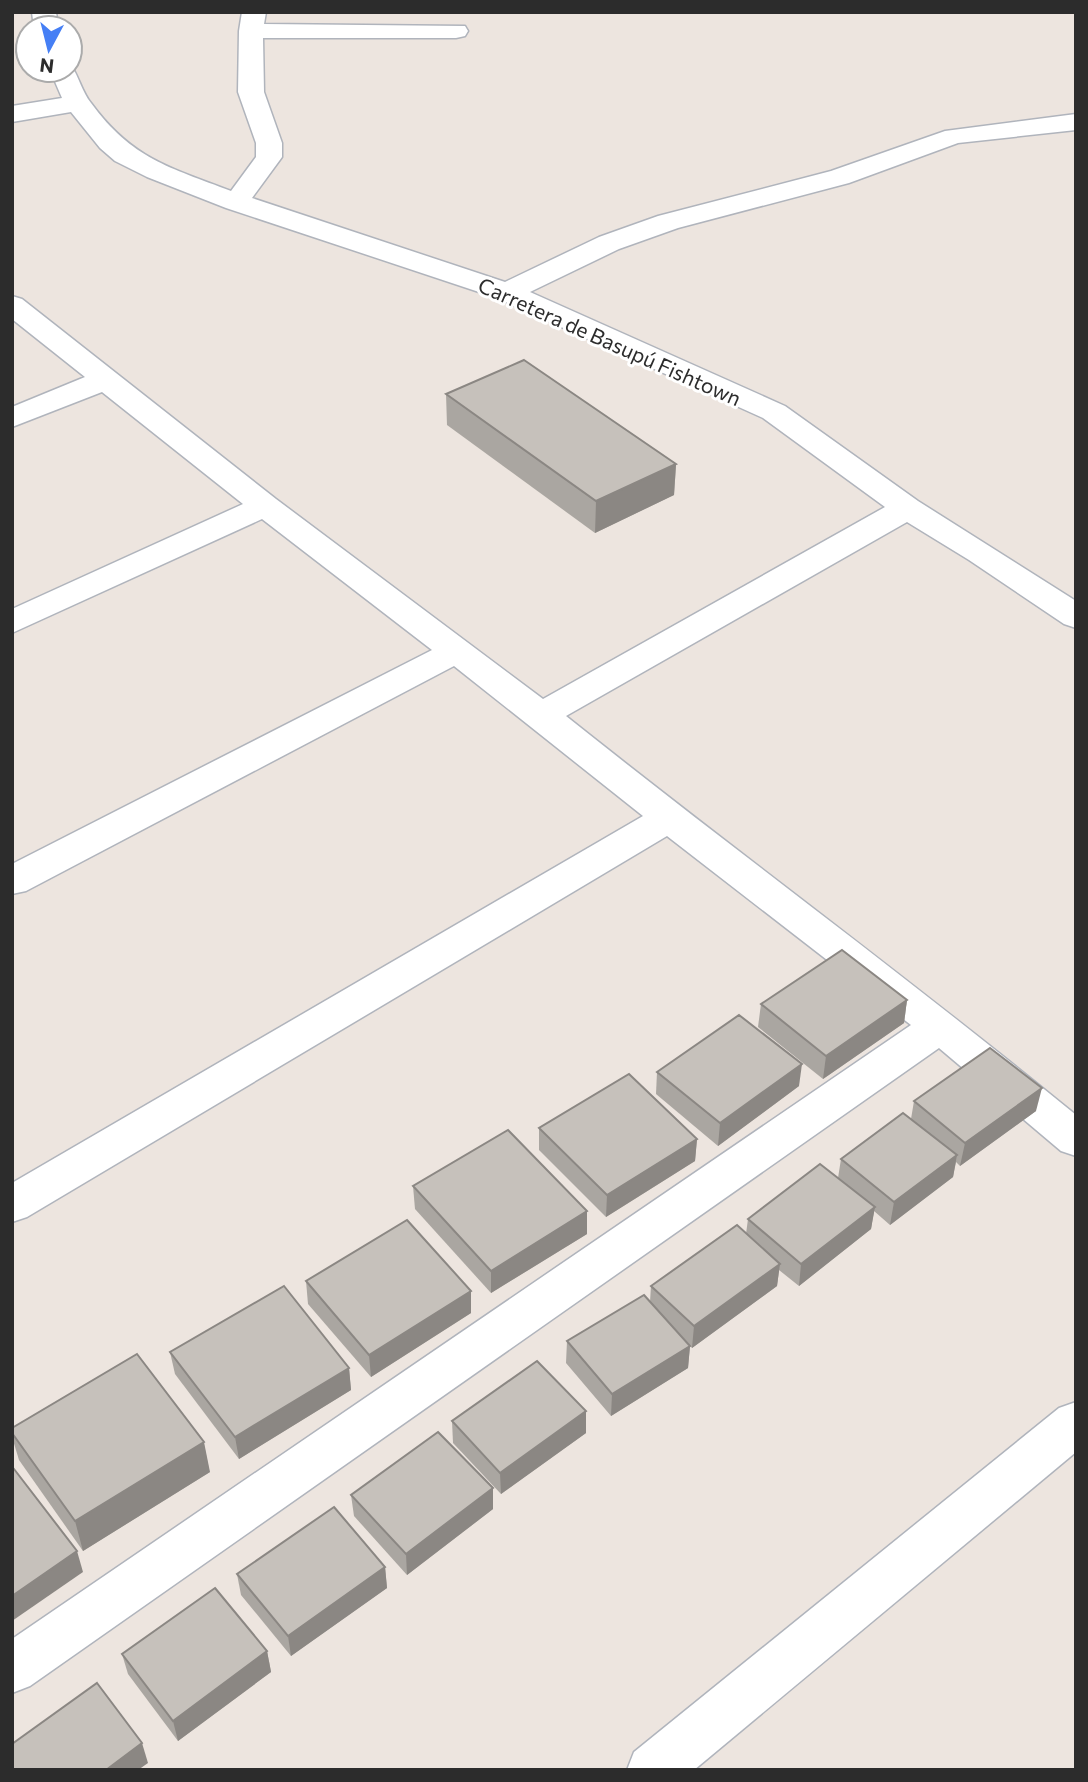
<svg xmlns="http://www.w3.org/2000/svg" width="1088" height="1782" viewBox="0 0 1088 1782" font-family="Commissioner,sans-serif">
  <rect width="100%" height="100%" fill="#ede5df"/>
  <g fill="none" stroke-linecap="round" stroke-linejoin="round">
    <defs>
      <g id="minor">
        <path d="M32,12H56L58,28H34Z"/>
        <path d="M242,12H266L264,24L465,26L468,31L465,36L456,38H263L264,92L282,143V157L252,198L505,282L599,237L658,216L831,171L945,131L1076,114V130L958,143L849,183L678,228L619,249L530,292L785,406L918,501L1076,601V628L1064,624L969,560L907,522L566,716C735,851 909,978 1076,1115V1156L1061,1151L939,1048L30,1686L12,1693V1639L911,1025L667,836L27,1217L12,1222V1183L643,816L454,666L26,891L12,894V864L432,650L262,519L12,633V609L243,504L102,392L12,427V407L85,377L12,319V296L22,299L276,499L543,699L885,507L763,418L497,298L226,208L147,177L115,161L100,148L71,112L12,122V106L62,98L50,70H70L71,65C79,77 82,92 91,103C132,159 169,167 231,191L256,157V143L238,92L239,31Z"/>
        <path d="M1076,1402V1452L694,1770H627L634,1752L1059,1408Z"/>
      </g>
    </defs>
    <!-- minor casing -->
    <use href="#minor" stroke="#b0b4bc" stroke-width="3"/>
    <!-- minor -->
    <use href="#minor" fill="#fff" fill-rule="evenodd"/>
  </g>
  <!-- wall -->
  <g fill="#aaa6a1">
    <path d="M446,394L676,464L674,495L595,533L447,425Z"/>
    <path d="M907,1000L904,1023L823,1079L758,1027L761,1004Z"/>
    <path d="M657,1072L799,1086L718,1146L656,1094Z"/>
    <path d="M914,1101L1036,1111L960,1166L956,1162L953,1177L890,1225L874,1211L871,1229L799,1286L779,1270L777,1286L692,1348L690,1346L688,1368L611,1416L566,1363L567,1341L650,1302L651,1286L746,1234L748,1219L838,1178L841,1159L911,1119Z"/>
    <path d="M539,1128L697,1139L695,1161L606,1217L539,1150Z"/>
    <path d="M413,1186L587,1211V1234L491,1293L415,1209Z"/>
    <path d="M306,1281L471,1313L371,1377L308,1304Z"/>
    <path d="M170,1352L349,1368L351,1390L239,1459L175,1374Z"/>
    <path d="M586,1411V1433L501,1494L453,1443L452,1421Z"/>
    <path d="M12,1428L210,1472L83,1551L19,1460L12,1437Z"/>
    <path d="M493,1488V1509L407,1575L354,1516L351,1495Z"/>
    <path d="M385,1567L387,1588L291,1656L241,1595L237,1574Z"/>
    <path d="M267,1651L271,1672L178,1741L128,1674L122,1654Z"/>
  </g>
  <!-- shaded-wall -->
  <g fill="#8b8783">
    <path d="M676,464L674,495L595,533L596,501Z"/>
    <path d="M907,1000L904,1023L823,1079L826,1056Z"/>
    <path d="M802,1064L799,1086L718,1146L720,1123Z"/>
    <path d="M1042,1088L1036,1111L960,1166L965,1143Z"/>
    <path d="M697,1139L695,1161L606,1217L607,1195Z"/>
    <path d="M957,1155L953,1177L890,1225L894,1202Z"/>
    <path d="M875,1207L871,1229L799,1286L801,1264Z"/>
    <path d="M587,1211V1234L491,1293V1271Z"/>
    <path d="M780,1264L777,1286L692,1348L694,1326Z"/>
    <path d="M471,1291V1313L371,1377L369,1355Z"/>
    <path d="M690,1346L688,1368L611,1416L612,1394Z"/>
    <path d="M349,1368L351,1390L239,1459L235,1437Z"/>
    <path d="M586,1411V1433L501,1494L500,1473Z"/>
    <path d="M204,1442L210,1472L83,1551L75,1521Z"/>
    <path d="M493,1488V1509L407,1575L406,1554Z"/>
    <path d="M77,1551L83,1572L12,1621V1596Z"/>
    <path d="M385,1567L387,1588L291,1656L288,1636Z"/>
    <path d="M267,1651L271,1672L178,1741L173,1721Z"/>
    <path d="M142,1743L148,1763L138,1770H106Z"/>
  </g>
  <!-- building -->
  <g fill="#c6c1bb" stroke="#8b8783" stroke-width="2">
    <path d="M524,360L676,464L596,501L446,394Z"/>
    <path d="M842,950L907,1000L826,1056L761,1004Z"/>
    <path d="M739,1015L802,1064L720,1123L657,1072Z"/>
    <path d="M990,1048L1042,1088L965,1143L914,1101Z"/>
    <path d="M629,1074L697,1139L607,1195L539,1128Z"/>
    <path d="M903,1113L957,1155L894,1202L841,1159Z"/>
    <path d="M508,1130L587,1211L491,1271L413,1186Z"/>
    <path d="M820,1164L875,1207L801,1264L748,1219Z"/>
    <path d="M407,1220L471,1291L369,1355L306,1281Z"/>
    <path d="M737,1225L780,1264L694,1326L651,1286Z"/>
    <path d="M284,1286L349,1368L235,1437L170,1352Z"/>
    <path d="M644,1295L690,1346L612,1394L567,1341Z"/>
    <path d="M137,1354L204,1442L75,1521L12,1433V1428Z"/>
    <path d="M537,1361L586,1411L500,1473L452,1421Z"/>
    <path d="M438,1432L493,1488L406,1554L351,1495Z"/>
    <path d="M14,1469L77,1551L12,1596V1470Z"/>
    <path d="M334,1507L385,1567L288,1636L237,1574Z"/>
    <path d="M215,1588L267,1651L173,1721L122,1654Z"/>
    <path d="M97,1683L142,1743L106,1770H12V1744Z"/>
  </g>
  <g text-anchor="middle" dominant-baseline="central" stroke-width="6" stroke-linejoin="round" paint-order="stroke">
    <!-- far-street labels -->
    <g font-size="21" fill="#2c2c2c" stroke="#fff">
      <text transform="translate(610 341) rotate(24)">Carretera de Basupú Fishtown</text>
    </g>
  </g>
  <!-- border -->
  <rect width="1088" height="1782" fill="none" stroke="#2c2c2c" stroke-width="28"/>
  <!-- north arrow -->
  <g transform="translate(49 49) rotate(187)"><circle r="33" fill="#ffffff" stroke="#ababab" stroke-width="2"/>
  <path d="M0-5L12 26L0 18L-12 26Z" fill="#457ff5"/>
  <text y="-10" font-size="19" font-weight="bold" text-anchor="middle" fill="#2c2c2c">N</text>
  </g>
</svg>
